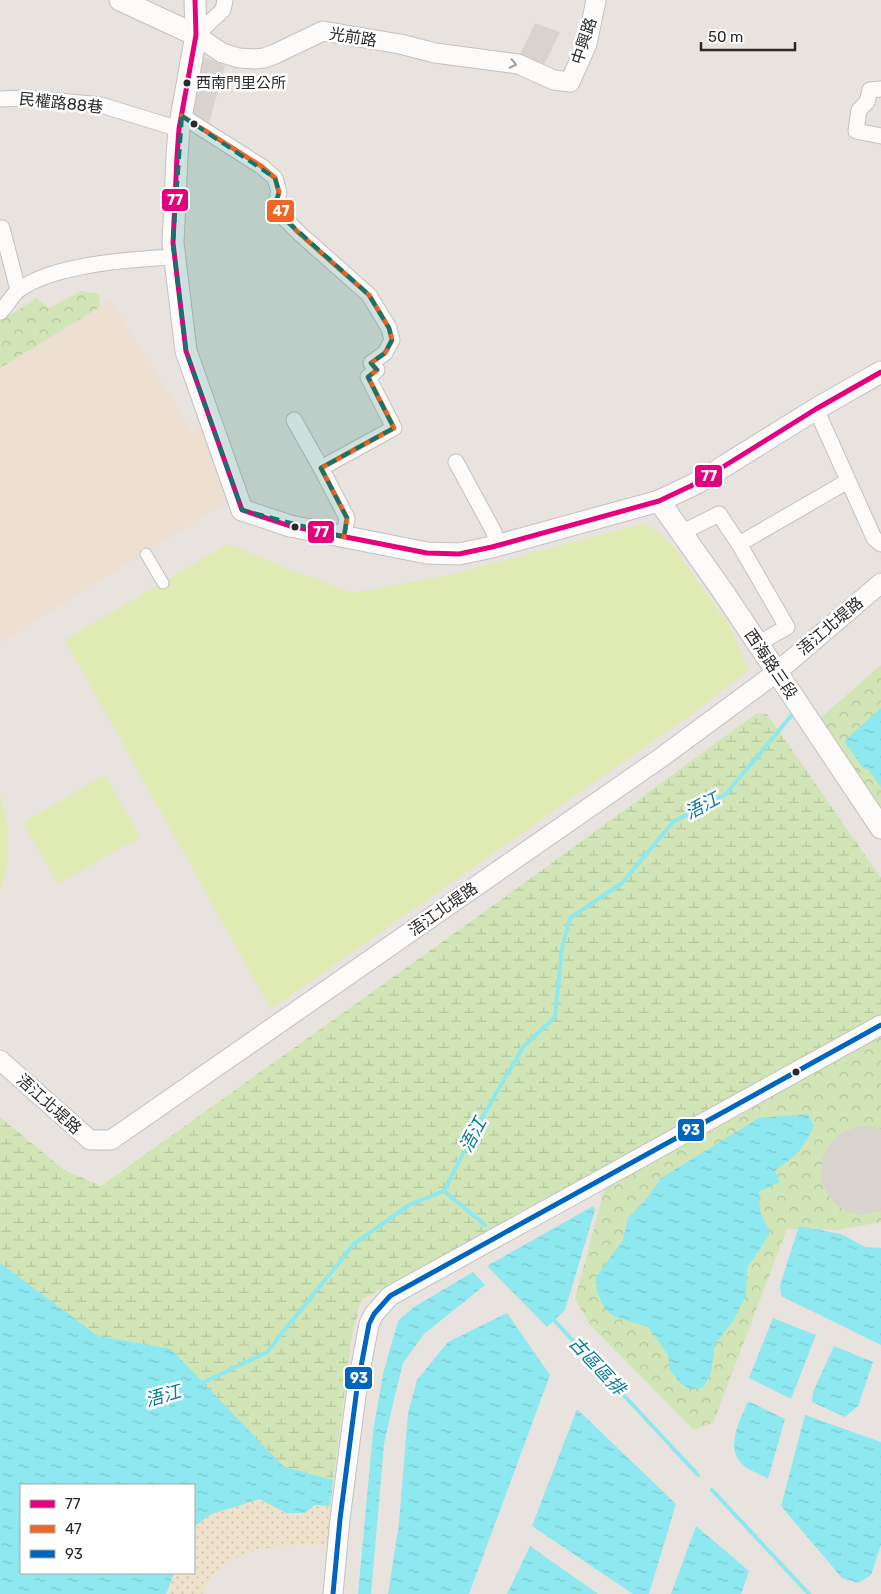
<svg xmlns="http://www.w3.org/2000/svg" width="881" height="1594" viewBox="0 0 881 1594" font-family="Rubik,'Noto Sans TC',sans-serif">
  <defs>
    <pattern id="forest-crowns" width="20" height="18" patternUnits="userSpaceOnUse" patternTransform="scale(1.25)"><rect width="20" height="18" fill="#d2e5b6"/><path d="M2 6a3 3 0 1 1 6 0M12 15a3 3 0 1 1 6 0" fill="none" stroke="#b4c59d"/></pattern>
    <pattern id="wetland-marsh" width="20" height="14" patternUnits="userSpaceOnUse" patternTransform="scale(1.25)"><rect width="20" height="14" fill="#d2e5b6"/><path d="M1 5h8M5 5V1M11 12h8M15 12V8" fill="none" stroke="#b4c59d"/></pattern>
    <pattern id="sand-dots" width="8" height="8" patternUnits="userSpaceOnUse" patternTransform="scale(1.25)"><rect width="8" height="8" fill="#efe2cc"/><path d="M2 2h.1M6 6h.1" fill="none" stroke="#cdc2af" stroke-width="1.8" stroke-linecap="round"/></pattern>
    <pattern id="water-ripples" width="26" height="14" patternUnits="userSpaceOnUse" patternTransform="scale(1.25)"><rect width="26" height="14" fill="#8ee8ef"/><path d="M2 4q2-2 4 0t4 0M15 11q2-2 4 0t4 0" fill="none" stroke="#7bc7cd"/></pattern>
  </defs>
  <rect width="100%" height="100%" fill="#e9e3df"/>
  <!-- education -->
  <path fill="#ede0d3" d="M111,300L193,433L201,428L227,502L0,643V368Z"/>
  <!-- forest -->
  <g fill="url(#forest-crowns)">
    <path d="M81,291L99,294L100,307L0,368V321L37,298L49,308Z"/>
    <path d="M881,665V815L817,721Z"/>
    <path d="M881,1035V1222L837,1230L787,1229L713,1423L694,1430L590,1325L575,1299L606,1183Z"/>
  </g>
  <!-- wetland -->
  <path fill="url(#wetland-marsh)" d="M757,713L767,714L881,878V1015L361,1300L352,1335L330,1506L315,1505L211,1514L194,1527V1485H21V1573H174L166,1594H0V1117L64,1170L101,1186L501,900Z"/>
  <!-- sand -->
  <path fill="url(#sand-dots)" d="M260,1499L286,1513H305L315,1505L330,1506L329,1544C280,1547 226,1542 202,1594H166L174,1573H194V1527L211,1514Z"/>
  <!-- pitch -->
  <g fill="#e0eab3">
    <path d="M646,523L673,546L680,557L730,627L749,670L689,716L271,1009L65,640L228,544L289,569L352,593L448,575Z"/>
    <path d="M105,775L140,837L58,884L23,823Z"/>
    <path d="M0,794C10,829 12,857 0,892Z"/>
  </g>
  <!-- plaza -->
  <g fill="#d9d3cf">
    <path d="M535,23L560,32L543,67L519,57Z"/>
    <path d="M197,54L225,66L208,127L183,118Z"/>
    <path d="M869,1126L881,1129V1211L862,1215L849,1212L837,1205L828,1195L822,1182L821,1169L823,1156L830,1144L841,1133L855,1127Z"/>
  </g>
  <!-- water -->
  <g fill="url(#water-ripples)">
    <path d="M881,708V787L868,769L863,768L844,741Z"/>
    <path d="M808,1114L814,1126C803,1150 795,1156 775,1171L780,1182L759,1192L760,1211L770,1232L759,1251L747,1267L746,1296L733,1321L715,1344L711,1373L703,1388L690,1389L680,1383L670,1370L668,1355L648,1327L613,1316L604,1308L597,1292L596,1277L623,1240L628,1218L647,1198L661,1178L759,1118Z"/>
    <path d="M593,1206L595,1210L565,1310L547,1327L487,1266Z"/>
    <path d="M799,1226L841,1234L865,1247L881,1248V1345L781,1296L780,1285Z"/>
    <path d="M0,1263L98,1336L171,1349L284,1467L333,1480L330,1506L315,1505L305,1513H286L260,1499L211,1514L194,1527V1485H21V1573H174L166,1594H0Z"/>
    <path d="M473,1272L485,1285L424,1334L403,1363L394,1399L384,1444L371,1594H358L373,1432L383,1374L398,1321L414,1307Z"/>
    <path d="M507,1313L550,1375L469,1594H388L399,1523L408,1413L417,1380L448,1342Z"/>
    <path d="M773,1318L816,1335L791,1399L749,1378Z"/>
    <path d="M834,1346L873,1362L858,1406L845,1417L812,1402L813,1392Z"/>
    <path d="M748,1401L785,1419L768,1479C760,1474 747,1470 741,1463C725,1445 741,1419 748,1401Z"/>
    <path d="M577,1409L676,1504L649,1594H633L532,1526Z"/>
    <path d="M805,1415L881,1442V1545L871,1575L858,1583L842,1578L781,1506Z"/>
    <path d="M696,1526L749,1571L741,1594H671Z"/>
    <path d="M530,1546L598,1594H507Z"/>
  </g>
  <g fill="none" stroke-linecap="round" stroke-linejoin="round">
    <!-- stream -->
    <g stroke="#8ee8ef" stroke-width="4">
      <path d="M444,1191L485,1225"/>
      <path d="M552,1318L698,1475"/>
      <path d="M200,1384L267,1352L354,1244L409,1205L444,1191L474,1132L523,1047L555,1017L562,948L570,918L622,883L673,822L726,794L791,716"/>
      <path d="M712,1490L809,1594"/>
    </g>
    <defs>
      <path id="pedestrian" d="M146,554L163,583"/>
      <g id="minor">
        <path d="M196,35L223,10L225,0"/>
        <path d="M881,89L870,90L867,102L859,110L856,131L881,136"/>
        <path d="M0,99L27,98L101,105L179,129"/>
        <path d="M182,116L261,166L275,178L279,192L276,203L286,220L299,233L369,295L389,328L392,340L385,353L371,363L377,370L368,377L394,428L321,468L347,518L344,537"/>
        <path d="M2,228L18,290"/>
        <path d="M0,312C8,305 12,294 20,289C55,264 132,259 174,257"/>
        <path d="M816,409L874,538L881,544"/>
        <path d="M294,420L321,468"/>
        <path d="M456,462L494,532L497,546"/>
        <path d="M681,533L719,514L739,544L848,481"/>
        <path d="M739,544L787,627L758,644"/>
      </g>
      <g id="tertiary">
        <path d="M196,35L222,53L239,58L255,59L264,58L275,54L323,31L400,44L435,53L518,64L554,80L570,82L587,44L596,0"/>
        <path d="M0,1060L90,1140H111L662,757L777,672L881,583"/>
        <path d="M333,1594L340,1519L357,1388L369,1324L374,1314L390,1296L881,1025"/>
      </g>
      <g id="secondary">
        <path d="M120,0L196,35"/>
        <path d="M195,0L196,35L179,129L177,156L173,243L186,351L242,510L290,526L427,553L459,554L492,547L659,501L697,483L816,409L881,372"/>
        <path d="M659,501L722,590L881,828"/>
      </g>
    </defs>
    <!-- pedestrian casing -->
    <use href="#pedestrian" stroke="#c2c1c1" stroke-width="13"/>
    <!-- minor casing -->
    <use href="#minor" stroke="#c2c1c1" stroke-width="17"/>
    <!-- tertiary casing -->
    <use href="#tertiary" stroke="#c2c1c1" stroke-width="21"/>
    <!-- secondary casing -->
    <use href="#secondary" stroke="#c2c1c1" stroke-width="23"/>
    <!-- pedestrian -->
    <use href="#pedestrian" stroke="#fcfbfa" stroke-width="11"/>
    <!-- minor -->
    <use href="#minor" stroke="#fcfbfa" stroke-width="15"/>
    <!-- tertiary -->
    <use href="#tertiary" stroke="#fcfbfa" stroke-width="19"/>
    <!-- secondary -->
    <use href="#secondary" stroke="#fcfbfa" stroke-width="21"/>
    <defs>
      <path id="bus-1" d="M195,0L196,35L179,129L177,156L173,243L186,351L242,510L290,526L427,553L459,554L492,547L659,501L697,483L816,409L881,372"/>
      <path id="bus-2" d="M182,116L261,166L275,178L279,192L276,203L286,220L299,233L369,295L389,328L392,340L385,353L371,363L377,370L368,377L394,428L321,468L347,518L344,537"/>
      <path id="bus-3" d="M333,1594L340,1519L357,1388L369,1324L374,1314L390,1296L881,1025"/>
    </defs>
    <!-- bus-1 casing -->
    <use href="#bus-1" stroke="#fff" stroke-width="9"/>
    <!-- bus-2 casing -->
    <use href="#bus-2" stroke="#fff" stroke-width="9"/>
    <!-- bus-3 casing -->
    <use href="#bus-3" stroke="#fff" stroke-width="9"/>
    <!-- bus-1 -->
    <use href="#bus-1" stroke="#e5007d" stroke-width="5"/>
    <!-- bus-2 -->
    <use href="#bus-2" stroke="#f26522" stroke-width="5"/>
    <!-- bus-3 -->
    <use href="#bus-3" stroke="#0065bd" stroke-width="5"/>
  </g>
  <!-- one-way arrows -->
  <defs><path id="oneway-chevron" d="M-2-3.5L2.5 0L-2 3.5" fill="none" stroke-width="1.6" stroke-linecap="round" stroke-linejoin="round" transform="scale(1.25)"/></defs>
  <use stroke="#9e9d9c" href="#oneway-chevron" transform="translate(513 64) rotate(12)"/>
  <!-- marked area -->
  <path fill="#0f766e" fill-opacity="0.2" stroke="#0f766e" stroke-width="4" stroke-dasharray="10 6" stroke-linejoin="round" d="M182,116L275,178L279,192L276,203L286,220L369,295L389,328L392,340L385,353L371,363L377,370L368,377L394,428L321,468L347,518L344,537L242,510L186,351L173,243Z"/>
  <!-- markers -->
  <g fill="#2a2a2a" stroke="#fff" stroke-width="2">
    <circle cx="187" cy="83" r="4.5"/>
    <circle cx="194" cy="124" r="4.5"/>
    <circle cx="295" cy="527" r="4.5"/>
    <circle cx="796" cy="1072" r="4.5"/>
  </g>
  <g text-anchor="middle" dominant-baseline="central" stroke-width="5" stroke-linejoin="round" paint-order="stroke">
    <!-- bus labels -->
    <g font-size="15" fill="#2a2a2a" stroke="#fff" text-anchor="start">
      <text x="196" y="83">西南門里公所</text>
    </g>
    <!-- street labels -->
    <g font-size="16" fill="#2a2a2a" stroke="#fff">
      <text transform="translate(353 37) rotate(9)">光前路</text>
      <text transform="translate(584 41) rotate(-72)">中興路</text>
      <text transform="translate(61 103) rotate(6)">民權路88巷</text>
      <text transform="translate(830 626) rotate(-40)">浯江北堤路</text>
      <text transform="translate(771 664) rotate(56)">西海路三段</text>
      <text transform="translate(443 909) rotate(-35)">浯江北堤路</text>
      <text transform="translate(49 1104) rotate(42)">浯江北堤路</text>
    </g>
    <!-- water labels -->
    <g font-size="18" font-style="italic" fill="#067e95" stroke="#fff">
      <text transform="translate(702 806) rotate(-28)">浯江</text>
      <text transform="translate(473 1135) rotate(-62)">浯江</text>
      <text transform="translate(597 1366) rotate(47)">古區區排</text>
      <text transform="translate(163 1396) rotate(-16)">浯江</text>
    </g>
  </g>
  <g stroke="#fff" stroke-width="2">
    <rect x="161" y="188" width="28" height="24" rx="5" fill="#e5007d"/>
    <rect x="266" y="199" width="29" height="24" rx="5" fill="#f26522"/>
    <rect x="694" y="464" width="29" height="24" rx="5" fill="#e5007d"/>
    <rect x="307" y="520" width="28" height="24" rx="5" fill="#e5007d"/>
    <rect x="677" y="1118" width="28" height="24" rx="5" fill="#0065bd"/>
    <rect x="344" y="1366" width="29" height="24" rx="5" fill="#0065bd"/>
  </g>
  <g font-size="14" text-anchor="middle" font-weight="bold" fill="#fff">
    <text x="175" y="205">77</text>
    <text x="281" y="216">47</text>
    <text x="709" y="481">77</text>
    <text x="321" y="537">77</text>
    <text x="691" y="1135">93</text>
    <text x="359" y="1383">93</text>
  </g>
  <!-- legend -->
  <rect x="20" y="1484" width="175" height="90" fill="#ffffff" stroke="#aaaaaa"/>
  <rect x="30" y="1500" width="25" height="8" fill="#e5007d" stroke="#aaaaaa"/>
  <text x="65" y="1509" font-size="15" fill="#2a2a2a">77</text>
  <rect x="30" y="1525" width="25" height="8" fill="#f26522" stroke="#aaaaaa"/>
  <text x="65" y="1534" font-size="15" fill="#2a2a2a">47</text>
  <rect x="30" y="1550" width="25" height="8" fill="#0065bd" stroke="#aaaaaa"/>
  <text x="65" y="1559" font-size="15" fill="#2a2a2a">93</text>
  <!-- scale -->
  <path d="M701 42v8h94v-8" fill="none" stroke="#2a2a2a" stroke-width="2.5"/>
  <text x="708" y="42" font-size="15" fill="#2a2a2a" stroke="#ffffff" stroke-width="4" paint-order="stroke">50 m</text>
</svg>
